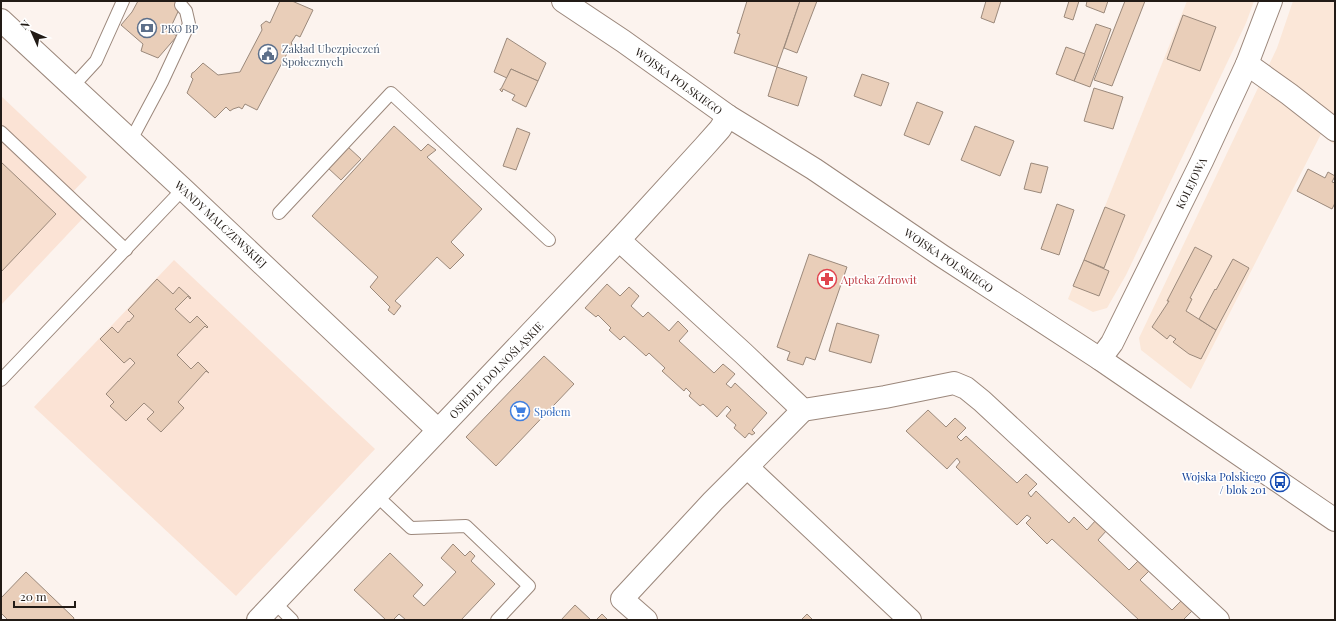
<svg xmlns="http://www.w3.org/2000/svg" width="1336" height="621" viewBox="0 0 1336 621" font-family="'Playfair Display',serif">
  <rect width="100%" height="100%" fill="#fcf3ee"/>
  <!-- commercial -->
  <g fill="#fbe7d8">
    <path d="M1187,1H1254L1246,23L1126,275L1107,308L1093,312L1068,299Z"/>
    <path d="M1293,1H1335V145L1321,134L1191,389L1141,350L1139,338L1277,48Z"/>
  </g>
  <!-- built -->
  <g fill="#fbe3d5">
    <path d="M1,96L87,177L64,201L83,218L1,305Z"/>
    <path d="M174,260L375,449L236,596L34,407Z"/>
  </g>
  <!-- building -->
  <g fill="#e9ceb9" stroke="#9b897b">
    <path d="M138,1H183L169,31L177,36L158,58L141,51L143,44L121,25L132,12Z"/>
    <path d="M280,1H292L313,10L300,37L296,35L291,43L292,44L257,110L245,104L242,109L239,107L233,109L230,111L226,107L215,118L187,93L193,79L191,77L192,73L194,72L203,63L218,75L240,72L262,30L261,25L266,21L270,23Z"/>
    <path d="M747,1H800L777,67L734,53L740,34L737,33Z"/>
    <path d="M800,1H817L797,53L784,48Z"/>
    <path d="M986,1H1001L994,23L981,18Z"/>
    <path d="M1069,1H1079L1073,20L1064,17Z"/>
    <path d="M1087,1H1108L1104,13L1086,6Z"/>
    <path d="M1125,1H1145L1112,86L1094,80Z"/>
    <path d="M1183,15L1216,27L1200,71L1167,59Z"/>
    <path d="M1096,24L1111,29L1090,87L1074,81Z"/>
    <path d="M507,38L546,63L538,81L511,69L507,78L494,72Z"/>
    <path d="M1066,47L1085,54L1074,81L1056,74Z"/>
    <path d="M777,67L807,77L798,106L768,96Z"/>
    <path d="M511,69L538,81L526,107L512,100L515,95L503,89L502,92L500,90V89H501Z"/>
    <path d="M862,74L889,83L881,106L854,96Z"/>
    <path d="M1094,88L1123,97L1113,129L1084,121Z"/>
    <path d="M917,102L943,112L929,145L904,135Z"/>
    <path d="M394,126L421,151L428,144L436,150L427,157L482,209L451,242L464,255L450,269L437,257L395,301L401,306L394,315L388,310L390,307L370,287L378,277L312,216Z"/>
    <path d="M975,126L1014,141L1000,176L961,160Z"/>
    <path d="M517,128L530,133L516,170L503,166Z"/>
    <path d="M348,147L361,159L341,180L328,168Z"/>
    <path d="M1,162L56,214L1,272Z"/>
    <path d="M1031,163L1048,167L1041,193L1024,189Z"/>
    <path d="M1308,169L1325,178L1328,172L1335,176L1332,182L1335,183V203L1332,209L1297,191Z"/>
    <path d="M1057,204L1074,210L1059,255L1041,249Z"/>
    <path d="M1105,207L1125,215L1104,268L1084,260Z"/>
    <path d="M1195,247L1212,256L1190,298L1192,299L1186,311L1216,330L1201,359L1189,354L1173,342L1176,339L1170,335L1167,339L1152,327L1169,301H1167Z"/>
    <path d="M809,254L847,267L815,360L806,357L803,365L787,360L790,352L777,347Z"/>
    <path d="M1233,259L1249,268L1216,330L1199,319L1215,289L1216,290Z"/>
    <path d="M1084,260L1109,271L1099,296L1073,286Z"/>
    <path d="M157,279L173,294L179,287L191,298L190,299L188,296L175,309L190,323L197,316L208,327L207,328L205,326L177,355L191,369L198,362L209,373L206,371L178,402L184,408L161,432L147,419L154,412L144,403L126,421L110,406L114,402L106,394L135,363L130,358L124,363L100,339L112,327L118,333L128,321L129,322L134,316L128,310Z"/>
    <path d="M607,284L620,296L629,287L639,296L631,306L643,317L648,312L669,331L678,321L688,331L679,341L714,373L723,364L735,374L726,384L731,388L735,383L767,413L752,430L755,433L752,435L749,433L745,438L734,428L736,425L726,416L731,410L727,406L717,417L703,404L700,406L689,396L691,393L686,388L684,391L662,371L665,368L649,353L646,356L624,336L620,340L609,330L611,328L598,315L596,317L585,308Z"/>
    <path d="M837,323L879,335L871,363L829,351Z"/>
    <path d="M544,356L574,384L496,466L466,437Z"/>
    <path d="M928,410L946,427L955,418L966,428L957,437L961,441L966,436L1017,483L1026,474L1037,484L1028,493L1031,497L1036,491L1069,523L1074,517L1087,530L1096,520L1107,530L1098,540L1129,570L1138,561L1149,571L1140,580L1172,610L1181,601L1192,611L1183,620H1139L1052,539L1047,544L1026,523L1031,518L1027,515L1017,525L956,467L960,462L957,458L947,469L906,431Z"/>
    <path d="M453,544L465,556L470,551L475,556L471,561L495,584L461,620H406L399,614L393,620H386L354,590L390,553L423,585L413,596L424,606L456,572L441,558Z"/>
    <path d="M26,572L74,618L73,620H8L1,613V598Z"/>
    <path d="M575,605L591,620H561Z"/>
    <path d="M602,614L608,620H596Z"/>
    <path d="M807,614L813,620H801Z"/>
  </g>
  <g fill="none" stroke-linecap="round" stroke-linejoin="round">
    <defs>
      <g id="service">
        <path d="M73,86L96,61L123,1"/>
        <path d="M1,132L126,250"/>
        <path d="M131,140L162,82L189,24L186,11L181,5"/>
        <path d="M279,213L391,93L549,240"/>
        <path d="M1,380L183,189"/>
        <path d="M377,496L411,528L466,526L529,586L497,620"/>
        <path d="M274,602L292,620"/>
      </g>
      <g id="minor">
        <path d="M1,20L183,189L438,430"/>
        <path d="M1247,64L1289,94L1335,130"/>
        <path d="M619,240L743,353L803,410L885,397L954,383L966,388L982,401L1218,620"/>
        <path d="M1100,359L1112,343L1202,161L1247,64L1271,1"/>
        <path d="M803,410L747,467L910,620"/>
        <path d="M258,620L619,240L704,147L720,129L728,116"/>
        <path d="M646,620L622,599L713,501L747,467"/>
      </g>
      <path id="tertiary" d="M563,1L623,41L728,116L814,169L942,256L1100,359L1335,520"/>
    </defs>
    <!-- service casing -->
    <use href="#service" stroke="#9b877b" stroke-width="14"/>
    <!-- minor casing -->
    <use href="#minor" stroke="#9b877b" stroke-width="24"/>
    <!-- tertiary casing -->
    <use href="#tertiary" stroke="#9b877b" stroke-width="24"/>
    <!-- service -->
    <use href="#service" stroke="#fff" stroke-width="12"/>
    <!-- minor -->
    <use href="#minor" stroke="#fff" stroke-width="22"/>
    <!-- tertiary -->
    <use href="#tertiary" stroke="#fff" stroke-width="22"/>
  </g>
  <!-- icons -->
  <defs>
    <symbol id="bank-ring" viewBox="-11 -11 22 22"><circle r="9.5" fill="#fff" stroke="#5c6f8a" stroke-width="1.5"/><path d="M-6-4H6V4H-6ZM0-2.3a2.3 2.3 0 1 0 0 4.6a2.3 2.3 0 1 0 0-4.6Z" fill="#5c6f8a"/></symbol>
    <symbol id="civic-ring" viewBox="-11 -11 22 22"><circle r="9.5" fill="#fff" stroke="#5c6f8a" stroke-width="1.5"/><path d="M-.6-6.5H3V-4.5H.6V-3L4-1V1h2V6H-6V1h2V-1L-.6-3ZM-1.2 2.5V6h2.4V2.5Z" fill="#5c6f8a"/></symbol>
    <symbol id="pharmacy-ring" viewBox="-11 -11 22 22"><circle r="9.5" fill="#fff" stroke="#e0444e" stroke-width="1.5"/><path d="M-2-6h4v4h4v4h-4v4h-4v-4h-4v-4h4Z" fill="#e0444e"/></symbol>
    <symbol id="supermarket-ring" viewBox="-11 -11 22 22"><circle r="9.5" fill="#fff" stroke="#3f7fe0" stroke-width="1.5"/><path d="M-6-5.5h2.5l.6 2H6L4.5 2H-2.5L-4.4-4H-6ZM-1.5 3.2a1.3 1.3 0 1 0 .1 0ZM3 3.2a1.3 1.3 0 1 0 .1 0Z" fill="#3f7fe0"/></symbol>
    <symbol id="bus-ring" viewBox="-11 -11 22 22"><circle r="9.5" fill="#fff" stroke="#1a4fb4" stroke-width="1.5"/><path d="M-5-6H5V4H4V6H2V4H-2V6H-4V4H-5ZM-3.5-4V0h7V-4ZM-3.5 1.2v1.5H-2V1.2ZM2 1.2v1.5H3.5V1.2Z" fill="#1a4fb4"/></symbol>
  </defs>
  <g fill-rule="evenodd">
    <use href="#bank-ring" x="136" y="17" width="22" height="22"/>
    <use href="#civic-ring" x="257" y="43" width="22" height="22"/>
    <use href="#pharmacy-ring" x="816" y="268" width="22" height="22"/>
    <use href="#supermarket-ring" x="509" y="400" width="22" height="22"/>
    <use href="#bus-ring" x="1269" y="471" width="22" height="22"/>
  </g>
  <g text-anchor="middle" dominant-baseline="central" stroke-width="3" stroke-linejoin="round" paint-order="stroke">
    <!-- service labels -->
    <g font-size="11" fill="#4e5e75" stroke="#fff" text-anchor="start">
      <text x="161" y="28">PKO BP</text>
      <text x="282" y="48">Zakład Ubezpieczeń<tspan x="282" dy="13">Społecznych</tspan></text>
    </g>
    <!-- street labels -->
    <g font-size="11" fill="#221b16" stroke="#fff">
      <text transform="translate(679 81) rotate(36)">WOJSKA POLSKIEGO</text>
      <text transform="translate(1191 183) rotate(-64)">KOLEJOWA</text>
      <text transform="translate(221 224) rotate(43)">WANDY MALCZEWSKIEJ</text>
      <text transform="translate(949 260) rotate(34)">WOJSKA POLSKIEGO</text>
      <text transform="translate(496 370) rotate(-46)">OSIEDLE DOLNOŚLĄSKIE</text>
    </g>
    <!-- health labels -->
    <g font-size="11" fill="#be3a42" stroke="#fff" text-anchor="start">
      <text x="841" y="279">Apteka Zdrowit</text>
    </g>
    <!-- shop labels -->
    <g font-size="11" fill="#366cbe" stroke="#fff" text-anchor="start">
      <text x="534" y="411">Społem</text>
    </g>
    <!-- transit labels -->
    <g font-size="11" fill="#164399" stroke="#fff" text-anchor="end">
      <text x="1266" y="476">Wojska Polskiego<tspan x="1266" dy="13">/ blok 201</tspan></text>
    </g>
  </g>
  <!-- border -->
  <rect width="1336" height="621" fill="none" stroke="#221b16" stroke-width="4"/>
  <!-- north arrow -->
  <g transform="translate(32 32) rotate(315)" stroke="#ffffff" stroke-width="3" paint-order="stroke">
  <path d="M0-3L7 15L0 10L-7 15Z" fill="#221b16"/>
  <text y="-6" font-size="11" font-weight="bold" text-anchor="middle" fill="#221b16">N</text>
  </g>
  <!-- scale -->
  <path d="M14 601v6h61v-6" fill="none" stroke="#221b16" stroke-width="2"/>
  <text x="20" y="601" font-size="12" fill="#221b16" stroke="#ffffff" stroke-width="3" paint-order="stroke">20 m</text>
</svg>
